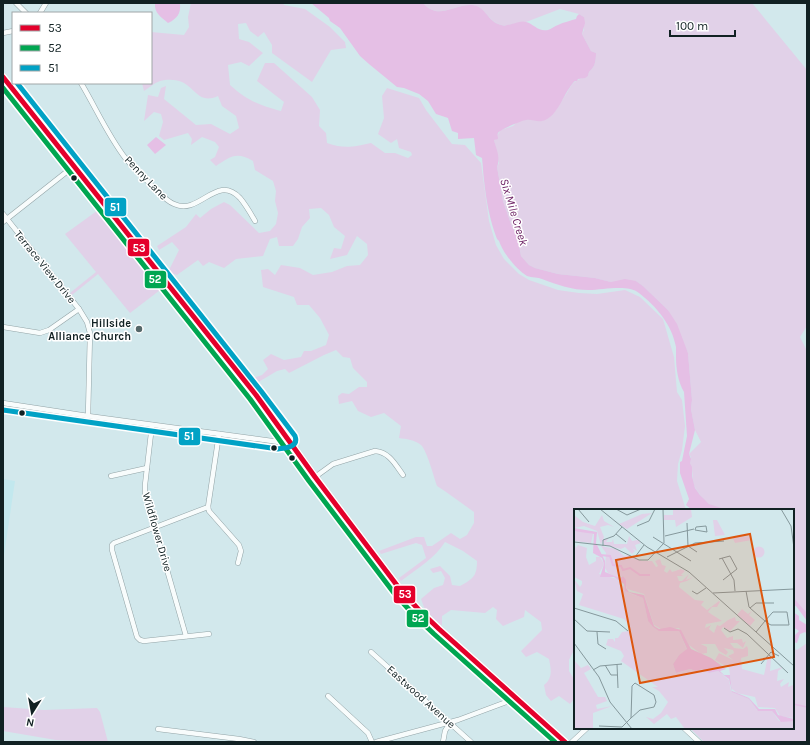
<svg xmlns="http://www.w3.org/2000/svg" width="810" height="745" viewBox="0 0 810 745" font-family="Karla,sans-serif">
  <rect width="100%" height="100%" fill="#d2e8ec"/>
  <!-- built -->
  <path fill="#c2e8ee" d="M3,479L15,481L3,562Z"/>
  <!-- green -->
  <g fill="#e1d1e8">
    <path d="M191,3H283L284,5L305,9L330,27L345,42L346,48L331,50L312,82L272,53V45L264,32L258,37L250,31L246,23L238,24L239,39L249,42L263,53L249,66L241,62L228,65L230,85C248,101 259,105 281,111L284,102L257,81L265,63H274L312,97L320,110L319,126L326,133L327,143C344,149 353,147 371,143L385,153H395L408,158L412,155L411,152L399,148L397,139L391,143L378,134L384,118L382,96L387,88L419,98L426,110L452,144L465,145L481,163L489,221L496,245L504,259L519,274L529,280L558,290L579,293L597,294L625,290L640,297L663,319L674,357L677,392L682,400L685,426L682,450L678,464L677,481L686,510H575V653L573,652L569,660V671L575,681V698L570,704L559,696L551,701L546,695L544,685C553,678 551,669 549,659L537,652L526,657L521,651L542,630L541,622L525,610L524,617L503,626L496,619L497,610L493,607L485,613L451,610L442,616V626L425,610L421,599L434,588L443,585L445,578L441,571L433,573L430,569L440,566L450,576L452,585L460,586C473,579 477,576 477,561L463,551L445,542C435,558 417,569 401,581L399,578L426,558L422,545L416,543L381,554L379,551L416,537H424L427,546H432L451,533L460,539L467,535L474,523V512C461,503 450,494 437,486C434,477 427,451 421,445C415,440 406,439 399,438L401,426L384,413L371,417L358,411L352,401L339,404L338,396L342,393L349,394L359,387H367V382L353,368L350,358L343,357L336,350L324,355L289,373L285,369L277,371L255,384L250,379L262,375L268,369L263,360L271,354L284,360L301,357L304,351H311L326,345L329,335L320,318L309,305H297L294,297L263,287L261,270L268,269L275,275L281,265L300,268L313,275L332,272L347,266L360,265L368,255L367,244L357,236L347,255L330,259L334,248L341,249L345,236L334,227L329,215L321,208L309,209L310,218L302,227L298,239L293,246H279L277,237L270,239L263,256L236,259L224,268L209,262L203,266L198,260L177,275L168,272L179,250L172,242L159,250L157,246L186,227L196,214L200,218L211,209L224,202L230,205L259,233L270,231L276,224L278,213L275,201L276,191L273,181L255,170L253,161C236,151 230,157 216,166L210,160L215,157L219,147L215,142L202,137L191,145L192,139L188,133L164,140L159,136L163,122L161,114L154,112L144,121L148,95L158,97L161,88L166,86L164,99L196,125L211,124L230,134L239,128L236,116L222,106L218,96C200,104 197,91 184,83C177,79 167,79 160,81C154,83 149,88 144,91L142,83H151V32L184,35L189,27L188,17Z"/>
    <path d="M423,3H752L807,70V326L800,337L807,351V613L793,597V510C772,510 728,514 711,505C705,502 700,495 696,489C691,481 694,471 690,463L691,457L689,454L701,442L695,430L691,409L692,400L688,353L668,310L643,286L636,281L611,282L595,278L558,274L535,268L529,265L521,256L517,235L512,227L503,201L497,167L499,163L494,140L501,130L513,126L517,122L526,119L542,121L556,110C557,105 560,103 563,99C573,85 569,82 588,76L589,72C595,67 596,61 596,53L591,51L582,34L584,30V17L579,14L560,9L526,22C517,22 510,26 502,25C489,23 485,6 472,5C453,4 439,21 423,3Z"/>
    <path d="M101,208L164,287L130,313L98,274L72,295L70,293L96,272L65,234Z"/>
    <path d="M807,643V742H704L690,728H793V648L797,650Z"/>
    <path d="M3,707L44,710L97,708L100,712L108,742L56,740L3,731Z"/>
  </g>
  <!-- water -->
  <g fill="#e5bfe5">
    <path d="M155,3L180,4C181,13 177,19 168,23C161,17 154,13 155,3Z"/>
    <path d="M311,3H423C439,21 453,4 472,5C484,6 487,18 496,23C508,30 517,19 526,22C534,24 538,32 548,30C551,29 555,26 558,25C564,22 570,21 576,19L577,16L579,14L584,17L585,23L582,34L591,51L596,53C596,61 595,67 589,72L588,76L585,78L578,79L577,81H575C564,91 558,118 542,121C537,122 531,119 526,120C523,120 499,130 498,133C497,135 498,137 498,139L494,140C496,149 501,157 497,167L503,201L512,227L517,235L521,256L529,265L535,268L558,274L595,278L611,282L625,279L636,281L643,286L668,310L677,324L688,353L692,400L691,409L695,430L689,454L691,459L690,463L692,467V476L695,488L700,495L709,504L727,510H692L686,505L689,499L680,473V462L682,461L687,436L684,392C678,382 676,368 676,357C676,353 676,350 676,347C672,325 657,307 639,293C628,284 603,290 589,290C571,290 558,285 542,279C538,277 532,278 527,276C516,269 503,253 499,241L497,239C490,221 486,200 484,180C483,173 483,166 482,158L476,155L474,138L458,139V133L452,131L448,118L436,114L428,101L419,94L404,88L397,87L369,64L360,56L340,28L330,21L329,18Z"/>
    <path d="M156,137L166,145L155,154L147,145Z"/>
    <path d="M793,597L807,613V621L796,606H793Z"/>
    <path d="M793,612L799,616V620L807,625V634L805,632L800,634L797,643L793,642V635H795L799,631L793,627Z"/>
  </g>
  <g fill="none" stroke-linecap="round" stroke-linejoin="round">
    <!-- stream -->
    <path stroke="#e5bfe5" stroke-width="1.5" d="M793,704L807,707"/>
    <defs>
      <g id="minor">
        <path d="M16,3L26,13"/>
        <path d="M40,13L46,3"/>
        <path d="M3,33L13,31"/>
        <path d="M81,83C96,108 108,136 126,159C134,169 144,177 153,187C160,193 166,201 174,204C200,216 216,173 240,198C246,205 251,214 255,221"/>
        <path d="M3,214L79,309L87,322L90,333L88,416"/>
        <path d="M3,222L74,166"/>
        <path d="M3,327L40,333L49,330L79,309"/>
        <path d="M3,403L88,416L279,442L289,440"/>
        <path d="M152,425L145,485V493L186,636"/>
        <path d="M111,476L147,468"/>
        <path d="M315,477L333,464L375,451C389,452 395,464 403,475"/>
        <path d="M208,507L114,543L112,545V550L137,637L140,640L144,641L209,634"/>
        <path d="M208,507L219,434"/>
        <path d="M208,507L209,511L239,545L241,551L238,563"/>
        <path d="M371,652L471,742"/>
        <path d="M328,696L368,733L372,742"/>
        <path d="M684,728L699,742"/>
        <path d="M158,729L239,739L254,742"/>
        <path d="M376,742L458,720L517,698"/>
        <path d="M443,742L445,731L450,723"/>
        <path d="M572,742L587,728"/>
      </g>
      <path id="highway" d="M3,77L185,307L256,395L315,477L399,588L418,609L439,629L565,742"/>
    </defs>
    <!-- minor casing -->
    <use href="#minor" stroke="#93a4a7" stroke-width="5.5"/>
    <!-- highway casing -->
    <use href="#highway" stroke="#bbc6c8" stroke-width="8"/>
    <!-- minor -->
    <use href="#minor" stroke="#f8fcfc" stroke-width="4.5"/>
    <!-- highway -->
    <use href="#highway" stroke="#c3d8da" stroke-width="7"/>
    <defs>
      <path id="bus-1" d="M3,77L256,395L315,477L399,588L418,609L439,629L565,742"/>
      <path id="bus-2" d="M3,88L250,399L309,481L394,593L413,614L434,634L555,742"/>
      <path id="bus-3" d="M3,410L278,449C286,448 299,447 295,436L261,391L17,83"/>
    </defs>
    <!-- bus-1 casing -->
    <use href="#bus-1" stroke="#fff" stroke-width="8"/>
    <!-- bus-2 casing -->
    <use href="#bus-2" stroke="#fff" stroke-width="8"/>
    <!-- bus-3 casing -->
    <use href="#bus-3" stroke="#fff" stroke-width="8"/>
    <!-- bus-1 -->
    <use href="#bus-1" stroke="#e4002b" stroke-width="5"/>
    <!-- bus-2 -->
    <use href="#bus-2" stroke="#00a651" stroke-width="5"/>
    <!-- bus-3 -->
    <use href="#bus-3" stroke="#01a2c5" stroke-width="5"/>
  </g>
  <!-- markers -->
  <g fill="#112123" stroke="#fff" stroke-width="1.5">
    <circle cx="74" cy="178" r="3.5"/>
    <circle cx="22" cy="413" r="3.5"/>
    <circle cx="274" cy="448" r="3.5"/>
    <circle cx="292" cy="458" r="3.5"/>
  </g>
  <circle fill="#556769" stroke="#fff" stroke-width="1.5" cx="139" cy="329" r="4"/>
  <g text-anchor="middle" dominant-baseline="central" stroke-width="3" stroke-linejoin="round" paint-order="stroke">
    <!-- street labels -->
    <g font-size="11" fill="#112123" stroke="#fff">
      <text transform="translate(146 178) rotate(46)">Penny Lane</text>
      <text transform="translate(45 267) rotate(51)">Terrace View Drive</text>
      <text transform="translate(157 532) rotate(74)">Wildflower Drive</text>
      <text transform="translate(421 697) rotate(42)">Eastwood Avenue</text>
    </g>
    <!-- poi labels -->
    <g font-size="11" font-weight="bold" fill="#112123" stroke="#fff" text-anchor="end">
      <text x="131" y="323">Hillside<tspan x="131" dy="13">Alliance Church</tspan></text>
    </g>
    <!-- water labels -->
    <g font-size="12" font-style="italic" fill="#702667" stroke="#fff">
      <text transform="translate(514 212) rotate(73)">Six Mile Creek</text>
    </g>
  </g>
  <!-- overview -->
  <g transform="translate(574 509)">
    <rect width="220" height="220" fill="#d2e8ec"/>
    <path d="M99,0H117L118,8L102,18L101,11H90V6H99ZM78,4L53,20L45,15L68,5ZM0,6L9,13L21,17L28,6L30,12L40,18L34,16L26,18L30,28L27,36L23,22L10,17L0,19ZM139,11H143L151,26L141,27ZM5,21L19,25L17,34L0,32V23ZM55,27L58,32L64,31L67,34L61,36L63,42L58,39L61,42L58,45L51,38L47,40L30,36L29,31L34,30L32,33H38L39,30L40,35H53ZM177,27L178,31L161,34L158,28ZM0,34L2,39L4,36L13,39L12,48L15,56L22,52V48H26L30,55L25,65L43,70L55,84L69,89L74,112L79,118L84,121L105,122L113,141L105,146L99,155L102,164L116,160L121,162L128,160L135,164L144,162L155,171L157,182L175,190L183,201L198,202L205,212H220V220H111L102,208L97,210L93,205L80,215L72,208L79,210L87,204L94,193L85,182L78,178H84L47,152L50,147L47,142L32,136L34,130H39L41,133V129H44L48,123L55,122L56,118L50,110L5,96L9,85L3,82L0,70L6,78L8,75V72L0,68ZM27,37L42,40L50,47L54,46L68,52H78L82,58L84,57L81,52L86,50L88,56L92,57L90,62L93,64L96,60L98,63L107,60L111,62L107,66L110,67H103L105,72H108L115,65L112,71L119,68L113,72L106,74L105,78L121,91L130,92L127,96L133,101L145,92L146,93L143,98H138L134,103L148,112L132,115L131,119L137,116L135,120L140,124L143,116L146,117L154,111L161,108L162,112H166L156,122L149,118L147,121L153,129L159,127V131L168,130L169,134L172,132L169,139L163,134H156L160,139L169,140L173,137L174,140V147L167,149L168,160L190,166L194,147L197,150L196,162L209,158L204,162L203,172L210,170L206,175L207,178L215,173L214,178L219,176L220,166V209L206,207L201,199L184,198L181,188L163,184L158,180L155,159L141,151L145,144L159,151L154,147L160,144L159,141L150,139L154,143L152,146L145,142L141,135H127L133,138V144L127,145L115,136L105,119L87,120L80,116L70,85L53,80L49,67L43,68L34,64L31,59L32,44ZM179.5 43a5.5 5.5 0 1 1 11 0a5.5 5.5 0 1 1-11 0ZM168,100L174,105L178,102L175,106L181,111L176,117L163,106ZM0,151L7,159L14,156L17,160L10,164L24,188H31L33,192L22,196L23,200L38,197L19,204V220H0Z" fill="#e1d1e8"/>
    <path d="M0,19L23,23L22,34L31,52V63L46,69L49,67L52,71V79L55,83L70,86L80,117L85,120L96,118L107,121L117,140L137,149L152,160L146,162L150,166H156L158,182L175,189L185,200H201L204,206L220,210V212L207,213L198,202H184L175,190L158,183L155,170L144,162L135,164L128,160L122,162L116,160L102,164L99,155L105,146L113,140L105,122H85L79,118L74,112L69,89L51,82L50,75L40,68H26L30,55L28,49L19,44L20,25L0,22Z" fill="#e5bfe5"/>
    <path fill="none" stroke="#e5bfe5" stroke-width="2" d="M26,46L36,47L39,56L47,57L49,61L56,59L66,66H76"/>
    <path fill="none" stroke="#85989c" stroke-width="1" d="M4,0L15,13M26,0L73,38L115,63L220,157M42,0L53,6L67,0M207,0L217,17L220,39M113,14L114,37L123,43M63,17L75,12L81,0M132,17L133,23L121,21L122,18ZM42,25L52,33M91,27L120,20M79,28L117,52M0,33L36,37L65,51H74L90,34L89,0M29,37V31L40,27L48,18M61,48L70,36M93,48L121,34L150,32M148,49L160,71L161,82M145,50L156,47L163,60L149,71M118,82L123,85L132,79M172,82L175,98L176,99L184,106L191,112L195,115L197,116H215L213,103H199L198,104L191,112L182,123M139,84L220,80M0,99L42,112L54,122M176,99L182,94H200M0,110L13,122L36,123M150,119L156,123L164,120L173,125L214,164M23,123L24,135L32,140M0,134L25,168L36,193L58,220M43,155L44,179M187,155L197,143L205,147M31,156L37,166H44M19,161L26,157L48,155M61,174L80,186L82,193L80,198L66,201L57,209L58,177ZM25,217L48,218L57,209"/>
    <path fill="#dd560d" fill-opacity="0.15" stroke="#dd560d" stroke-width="2" d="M176,25L200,148L66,174L42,51Z"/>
    <rect width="220" height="220" fill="none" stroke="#112123" stroke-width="2"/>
  </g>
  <g stroke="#fff" stroke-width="1.5">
    <rect x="104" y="197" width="23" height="20" rx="4" fill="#01a2c5"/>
    <rect x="127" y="238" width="23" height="19" rx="4" fill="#e4002b"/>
    <rect x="144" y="270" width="23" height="19" rx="4" fill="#00a651"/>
    <rect x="178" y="427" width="23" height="19" rx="4" fill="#01a2c5"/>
    <rect x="393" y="585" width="23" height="19" rx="4" fill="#e4002b"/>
    <rect x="406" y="609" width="23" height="19" rx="4" fill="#00a651"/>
  </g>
  <g font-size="11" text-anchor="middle" font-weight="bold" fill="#fff">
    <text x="115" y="211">51</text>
    <text x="139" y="252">53</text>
    <text x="155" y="283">52</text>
    <text x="189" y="440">51</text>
    <text x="405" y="598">53</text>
    <text x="418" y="622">52</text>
  </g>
  <!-- border -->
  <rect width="810" height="745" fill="none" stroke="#112123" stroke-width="8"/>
  <!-- legend -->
  <rect x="12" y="12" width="140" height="72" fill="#ffffff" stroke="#a0a6a7"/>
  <rect x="20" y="25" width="20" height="6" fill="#e4002b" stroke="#a0a6a7"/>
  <text x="48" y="32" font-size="12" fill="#112123">53</text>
  <rect x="20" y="45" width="20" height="6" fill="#00a651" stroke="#a0a6a7"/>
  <text x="48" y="52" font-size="12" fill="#112123">52</text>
  <rect x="20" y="65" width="20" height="6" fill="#01a2c5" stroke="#a0a6a7"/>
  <text x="48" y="72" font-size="12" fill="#112123">51</text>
  <!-- north arrow -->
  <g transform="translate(32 713) rotate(191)" stroke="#ffffff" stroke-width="3" paint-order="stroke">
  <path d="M0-3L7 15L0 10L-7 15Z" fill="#112123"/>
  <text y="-6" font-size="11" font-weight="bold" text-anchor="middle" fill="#112123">N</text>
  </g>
  <!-- scale -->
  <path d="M670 30v6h65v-6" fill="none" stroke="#112123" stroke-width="2"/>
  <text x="676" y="30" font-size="12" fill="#112123" stroke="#ffffff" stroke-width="3" paint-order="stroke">100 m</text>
</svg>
